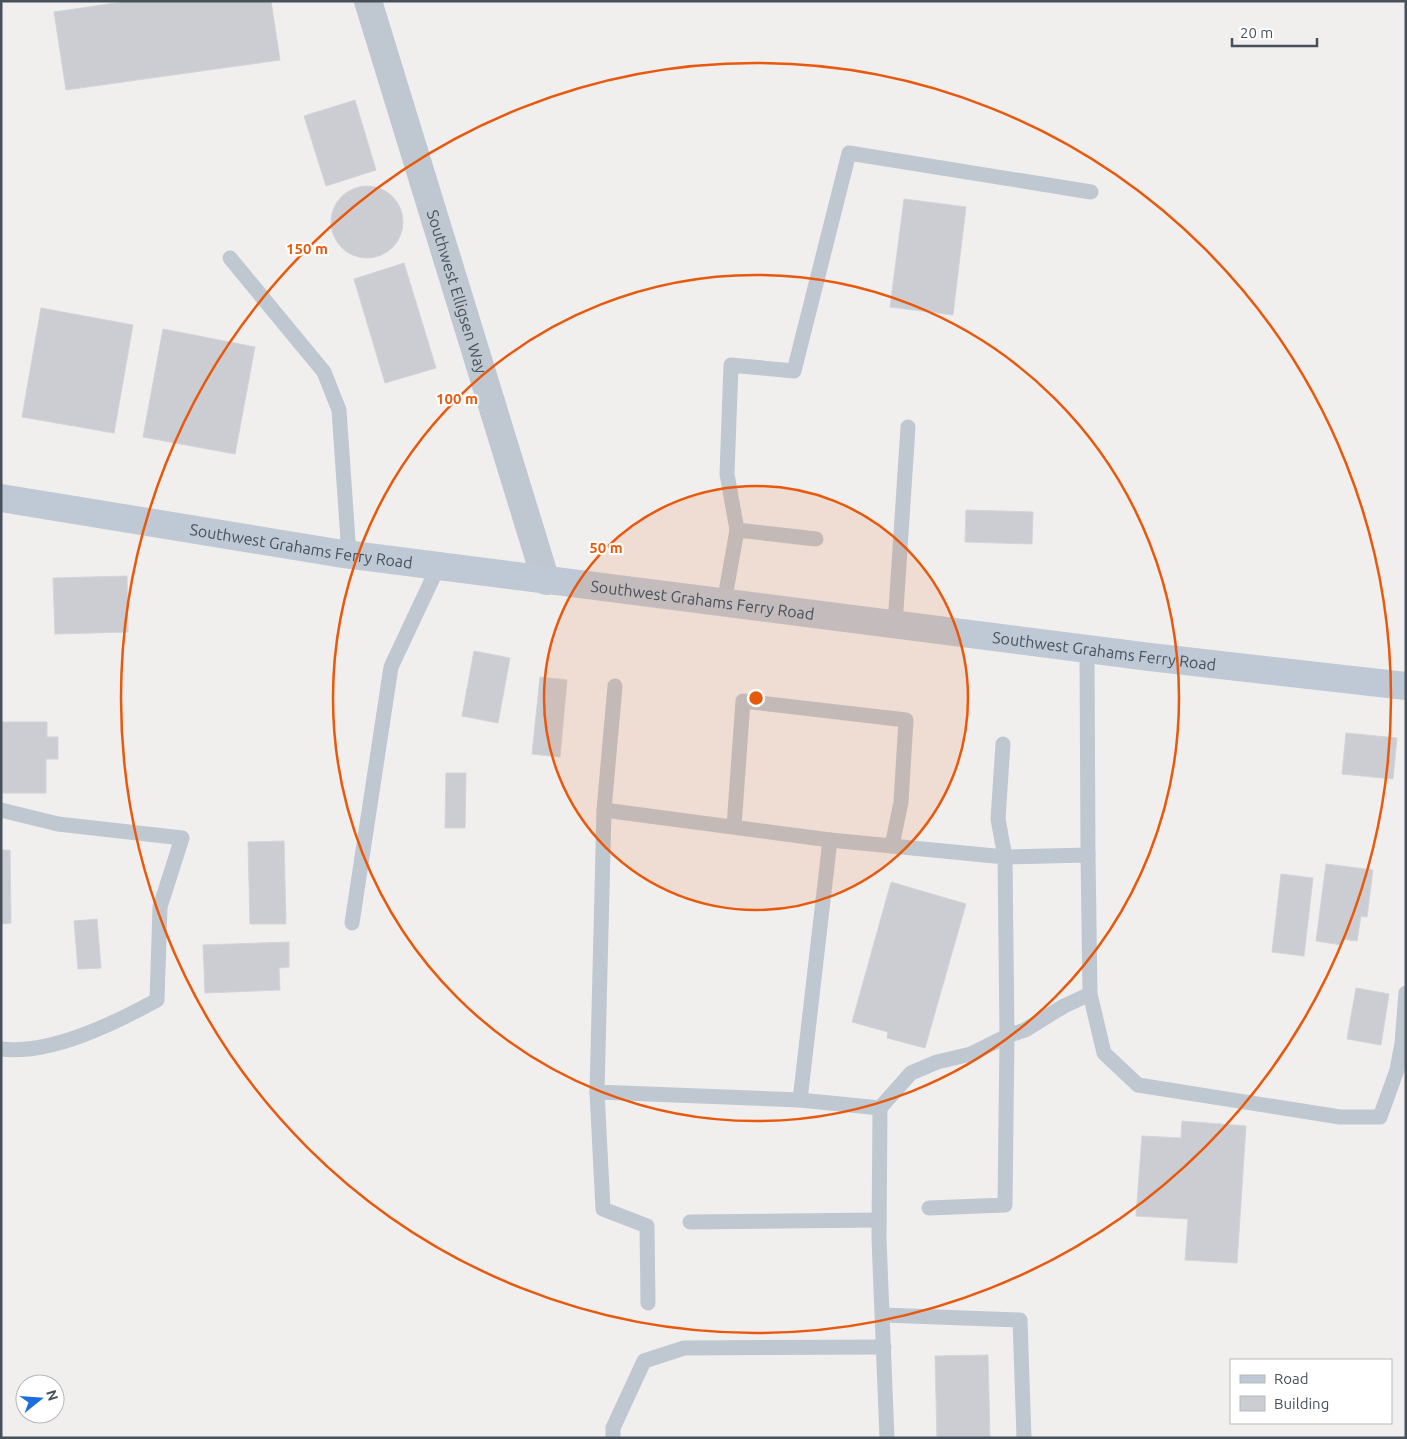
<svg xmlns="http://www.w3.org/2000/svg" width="1407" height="1439" viewBox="0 0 1407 1439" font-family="Ubuntu,sans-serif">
  <rect width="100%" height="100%" fill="#f1eeee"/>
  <!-- building -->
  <g fill="#cbcdd3" stroke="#d2d4da">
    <path d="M129,1H271L280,60L66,90L54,12Z"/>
    <path d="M355,100L376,170L326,186L304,116Z"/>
    <circle cx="367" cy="222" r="36"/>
    <path d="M904,199L966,207L953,315L890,307Z"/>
    <path d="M404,263L436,368L385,383L354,279Z"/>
    <path d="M41,308L133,325L114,433L22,417Z"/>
    <path d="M163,329L255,347L235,454L143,437Z"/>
    <path d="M966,510L1033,512L1032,544L965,542Z"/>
    <path d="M127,576L128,632L55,634L53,578Z"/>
    <path d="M474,651L510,658L498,723L462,716Z"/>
    <path d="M540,677L567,680L560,757L532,754Z"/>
    <path d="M1,722H47V737H58V759H46V793H1Z"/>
    <path d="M1346,733L1397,738L1393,779L1342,774Z"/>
    <path d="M446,773H466L465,828H445Z"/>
    <path d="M284,841L286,924H250L248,842Z"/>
    <path d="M1,850H10L11,923L1,924Z"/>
    <path d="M1326,864L1373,870L1367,917L1361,916L1357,941L1343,939L1342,945L1316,941Z"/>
    <path d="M1281,874L1313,878L1304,956L1272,952Z"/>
    <path d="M891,882L966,904L925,1048L887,1038L888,1032L852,1022Z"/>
    <path d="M97,919L101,968L78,969L74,921Z"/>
    <path d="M289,942V967L279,968L280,990L205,993L203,945Z"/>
    <path d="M1356,988L1389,994L1381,1045L1347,1039Z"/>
    <path d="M1182,1121L1246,1126L1237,1263L1185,1260L1188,1219L1136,1216L1142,1136L1181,1138Z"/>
    <path d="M988,1355L990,1438H937L935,1356Z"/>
  </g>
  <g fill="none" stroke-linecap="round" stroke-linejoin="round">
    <!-- service -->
    <g stroke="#bfc8d0" stroke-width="15">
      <path d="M230,258L324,372L339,410L349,555"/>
      <path d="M737,530L727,474L731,365L794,371L849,153L1091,192"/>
      <path d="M724,603L737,530L816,539"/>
      <path d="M895,625L908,427"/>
      <path d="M1087,649L1088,855"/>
      <path d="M1,810L58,824L182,838L160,907L157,1000C115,1023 51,1055 1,1049"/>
      <path d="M604,810L615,686"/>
      <path d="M734,826L743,701L906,720L901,802L892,846"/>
      <path d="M352,923L391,667L438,567"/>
      <path d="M597,1092L603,1209L647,1226L648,1303"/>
      <path d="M800,1100L830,840"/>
      <path d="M880,1108L800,1100L597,1092L604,810L830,840L1005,857L1088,855L1090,994L1104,1053L1138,1085L1340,1117H1380L1397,1070L1402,1043L1406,993"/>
      <path d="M929,1208L1005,1205L1007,1036L1005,857L998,819L1003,744"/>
      <path d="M690,1222L879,1220"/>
      <path d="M883,1315L1020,1320L1024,1438"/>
      <path d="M613,1438V1428L644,1361L684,1348L884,1347"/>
      <path d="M887,1438L879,1239L880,1108L911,1073L937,1062L971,1054L1007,1036L1025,1030L1064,1006L1090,994"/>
    </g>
    <!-- minor -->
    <path stroke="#bfc8d0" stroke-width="28" id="s1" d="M368,1L546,581"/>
    <!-- secondary -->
    <path stroke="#bfc9d5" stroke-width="28" id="s2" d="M1,498L337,553L1150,657L1406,686"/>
  </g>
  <!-- distance rings -->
  <circle cx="756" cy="698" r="212" fill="#e8590c" fill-opacity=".12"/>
  <g fill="none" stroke="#e8590c" stroke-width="2.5">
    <circle cx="756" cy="698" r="212"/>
    <circle cx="756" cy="698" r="423"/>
    <circle cx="756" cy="698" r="635"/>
  </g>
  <g text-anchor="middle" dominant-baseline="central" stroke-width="4.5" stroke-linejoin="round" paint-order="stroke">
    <!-- street labels -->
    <g font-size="16" fill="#47515b" stroke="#fff">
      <text stroke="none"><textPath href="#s1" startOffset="304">Southwest Elligsen Way</textPath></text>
      <text stroke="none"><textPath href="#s2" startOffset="304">Southwest Grahams Ferry Road</textPath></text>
      <text stroke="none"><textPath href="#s2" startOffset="709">Southwest Grahams Ferry Road</textPath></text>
      <text stroke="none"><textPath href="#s2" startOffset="1114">Southwest Grahams Ferry Road</textPath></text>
    </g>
  </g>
  <circle cx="756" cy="698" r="8" fill="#e8590c" stroke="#fff" stroke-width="2.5"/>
  <g font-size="15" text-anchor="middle" font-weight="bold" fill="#e8590c" stroke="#fff" stroke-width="4.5" stroke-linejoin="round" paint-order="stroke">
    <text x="307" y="254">150 m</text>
    <text x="457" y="404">100 m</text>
    <text x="606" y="553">50 m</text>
  </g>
  <!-- border -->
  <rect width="1407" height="1439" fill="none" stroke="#47515b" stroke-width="5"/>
  <!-- legend -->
  <rect x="1230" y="1359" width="162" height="65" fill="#ffffff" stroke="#b5b9bd"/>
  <rect x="1240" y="1375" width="25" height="8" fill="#bfc9d5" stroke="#b5b9bd"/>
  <text x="1274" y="1384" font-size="15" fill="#47515b">Road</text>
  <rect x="1240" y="1396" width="25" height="15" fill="#cbcdd3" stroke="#b5b9bd"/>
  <text x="1274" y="1409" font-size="15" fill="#47515b">Building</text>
  <!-- north arrow -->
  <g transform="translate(40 1399) rotate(73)"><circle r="24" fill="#ffffff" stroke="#b5b9bd"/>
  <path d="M0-4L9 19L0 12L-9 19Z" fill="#1c6ddd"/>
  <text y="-8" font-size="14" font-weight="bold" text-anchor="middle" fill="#47515b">N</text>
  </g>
  <!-- scale -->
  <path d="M1232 38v8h85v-8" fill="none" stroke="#47515b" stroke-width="2.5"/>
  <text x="1240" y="38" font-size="15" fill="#47515b" stroke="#ffffff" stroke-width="4" paint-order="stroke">20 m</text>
</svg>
